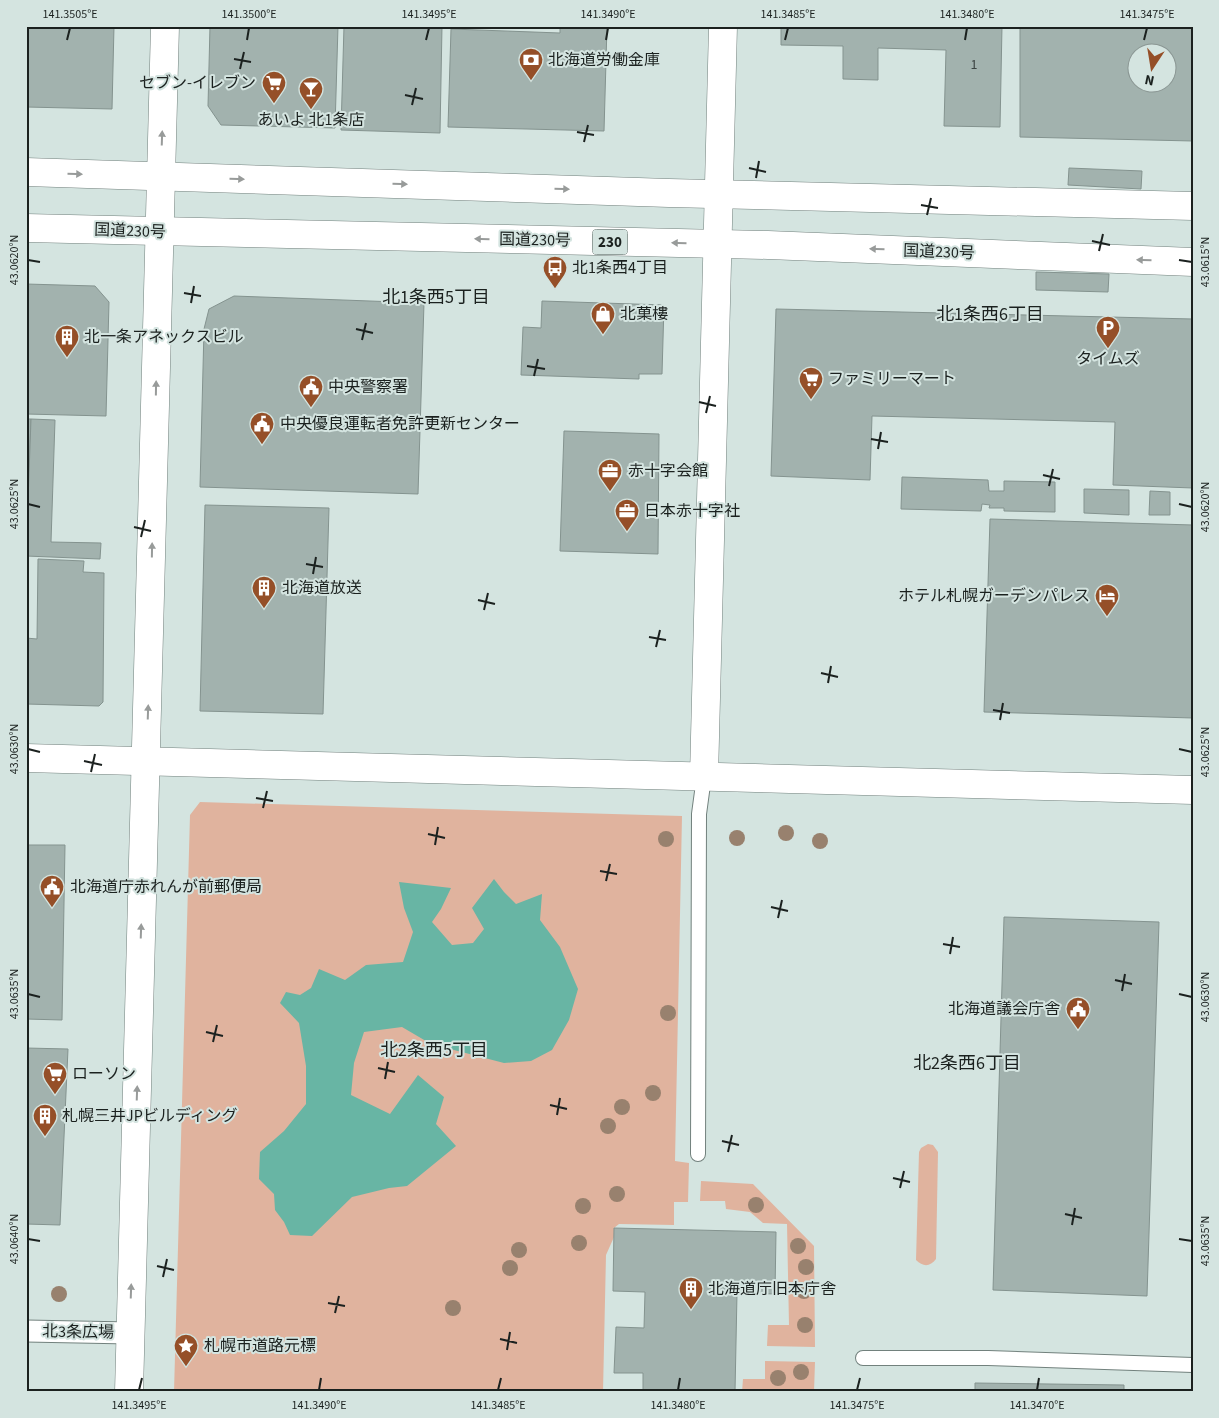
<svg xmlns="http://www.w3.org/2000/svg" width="1219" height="1418" viewBox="0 0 1219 1418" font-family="'Source Sans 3','Noto Sans JP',sans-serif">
  <rect width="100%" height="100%" fill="#d4e4e0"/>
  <!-- green -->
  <g fill="#e0b39e">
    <path d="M200,802L682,816L675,1161L689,1163L688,1202H674V1225L619,1224L614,1228V1237L606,1255L603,1392H174L190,815Z"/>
    <path d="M928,1144L933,1145L938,1152L936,1259C930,1267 923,1267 916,1260L919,1152L921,1148Z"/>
    <path d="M701,1181L753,1184L814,1246L815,1347L767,1346L768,1325H789L787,1224L763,1223L750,1212L726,1209L725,1201H700Z"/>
    <path d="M765,1361L815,1362L814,1392H742L743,1379H765Z"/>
  </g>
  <!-- water -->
  <path fill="#68b5a4" d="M494,879L504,892L516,904L542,894L540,920L560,947L578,989L569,1020L552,1050L531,1061L504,1063L431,1044L402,1027L364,1032L354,1063L351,1095L390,1114L418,1075L444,1097L436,1124L456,1146L407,1186L389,1188L352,1197L312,1236L290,1235L284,1222L275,1210L274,1194L259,1179L260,1152L284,1131L306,1104V1066L299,1023L280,1003L286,992L300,995L311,988L319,969L345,980L366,965L403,962L413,932L404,908L399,882L451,888L441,909L432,922L452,945L473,943L484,929L472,908Z"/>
  <!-- building -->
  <g fill="#a2b2ae" stroke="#84938f" fill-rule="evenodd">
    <path d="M26,26H114L112,109L26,107Z"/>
    <path d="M210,26H338L335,128L221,125L208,106Z"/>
    <path d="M344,26H442L440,133L341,130Z"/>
    <path d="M560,26H607L604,131L448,127L451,29L560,33Z"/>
    <path d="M781,26H1002L1000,127L944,126L946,50L878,48V80L843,79V46L781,45Z"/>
    <path d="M1020,26H1193V141L1020,137ZM1136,52H1166V82H1136Z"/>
    <path d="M1069,168L1142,171L1141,189L1068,185Z"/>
    <path d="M1036,272L1109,274L1108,292L1036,290Z"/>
    <path d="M26,284L95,286L109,302L106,416L26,414Z"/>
    <path d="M234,296L424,303L418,494L200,487L204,329L209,309Z"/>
    <path d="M542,301L664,305L662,374H639V379L521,375L523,327L541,328Z"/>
    <path d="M776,309L1193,319V488L1113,485L1115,422L872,416L870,480L771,476Z"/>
    <path d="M26,419H31L27,539H26Z"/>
    <path d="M31,419L55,420L51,542L101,543L100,559L26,556Z"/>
    <path d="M564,431L659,434L658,554L560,551Z"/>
    <path d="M902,477L988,480L989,491H1004V481L1055,482V512L1004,511V508H989L990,505L982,504L981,511L901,509Z"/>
    <path d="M1084,489L1129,490V515L1084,513Z"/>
    <path d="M1150,491L1170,492V515H1149Z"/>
    <path d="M205,505L329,508L323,714L200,711Z"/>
    <path d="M990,519L1193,525V718L984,712Z"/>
    <path d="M38,559L84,561L83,572L104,573L103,702L99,706L26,704V638L37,639Z"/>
    <path d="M26,845H65L62,1020L26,1019Z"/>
    <path d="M1004,917L1159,922L1147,1296L993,1290Z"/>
    <path d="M26,1048L68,1049L60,1225L26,1224Z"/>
    <path d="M614,1228L776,1232L775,1294L737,1293L735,1392H643V1373H614L616,1327L644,1328L645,1292L613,1291Z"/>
    <path d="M975,1383L1124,1385V1392H975Z"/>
  </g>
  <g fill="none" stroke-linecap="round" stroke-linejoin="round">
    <defs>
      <g id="service">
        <path d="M698,1154L699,814L704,777"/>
        <path d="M863,1358H988L1193,1365"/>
      </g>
      <path id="pedestrian" d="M26,1331L130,1333"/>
      <g id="tertiary">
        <path d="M26,758L1193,790"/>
        <path d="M704,777L723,26"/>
        <path d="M129,1392L165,26"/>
      </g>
      <g id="trunk">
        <path d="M26,172L669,193L1193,206"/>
        <path d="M26,228L768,245L1193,262"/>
      </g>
    </defs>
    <!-- service casing -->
    <use href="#service" stroke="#72817d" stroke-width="16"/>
    <!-- pedestrian casing -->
    <use href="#pedestrian" stroke="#72817d" stroke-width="23"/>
    <!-- tertiary casing -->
    <use href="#tertiary" stroke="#72817d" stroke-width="29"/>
    <!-- trunk casing -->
    <use href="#trunk" stroke="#72817d" stroke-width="29"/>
    <!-- service -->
    <use href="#service" stroke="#fff" stroke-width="14"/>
    <!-- pedestrian -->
    <use href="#pedestrian" stroke="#fff" stroke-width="21"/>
    <!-- tertiary -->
    <use href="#tertiary" stroke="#fff" stroke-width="28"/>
    <!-- trunk -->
    <use href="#trunk" stroke="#fff" stroke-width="28"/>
  </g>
  <!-- trees -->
  <g fill="#98816e">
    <circle cx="786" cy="833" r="8"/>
    <circle cx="737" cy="838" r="8"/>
    <circle cx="666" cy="839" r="8"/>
    <circle cx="820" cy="841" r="8"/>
    <circle cx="668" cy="1013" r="8"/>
    <circle cx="653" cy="1093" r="8"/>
    <circle cx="622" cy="1107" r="8"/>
    <circle cx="608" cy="1126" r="8"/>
    <circle cx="617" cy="1194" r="8"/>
    <circle cx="756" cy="1205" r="8"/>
    <circle cx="583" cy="1206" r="8"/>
    <circle cx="579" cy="1243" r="8"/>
    <circle cx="798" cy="1246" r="8"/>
    <circle cx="519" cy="1250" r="8"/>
    <circle cx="806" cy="1267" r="8"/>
    <circle cx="510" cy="1268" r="8"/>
    <circle cx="804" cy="1291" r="8"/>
    <circle cx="59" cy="1294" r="8"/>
    <circle cx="453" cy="1308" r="8"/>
    <circle cx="805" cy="1325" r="8"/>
    <circle cx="801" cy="1372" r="8"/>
    <circle cx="778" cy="1378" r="8"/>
  </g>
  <!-- one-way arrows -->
  <defs><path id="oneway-solid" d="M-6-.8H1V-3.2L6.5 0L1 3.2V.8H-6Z" transform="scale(1.25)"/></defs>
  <g fill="#989b9a">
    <use href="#oneway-solid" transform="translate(162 138) rotate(-88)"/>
    <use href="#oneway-solid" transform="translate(75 174) rotate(2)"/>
    <use href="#oneway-solid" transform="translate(237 179) rotate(2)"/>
    <use href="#oneway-solid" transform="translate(400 184) rotate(2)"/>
    <use href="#oneway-solid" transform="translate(562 189) rotate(2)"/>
    <use href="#oneway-solid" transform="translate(482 239) rotate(-179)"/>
    <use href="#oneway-solid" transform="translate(679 243) rotate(-179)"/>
    <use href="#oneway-solid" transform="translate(877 249) rotate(-178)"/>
    <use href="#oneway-solid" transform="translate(1144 260) rotate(-178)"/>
    <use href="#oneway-solid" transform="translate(156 388) rotate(-89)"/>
    <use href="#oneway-solid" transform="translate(152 550) rotate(-89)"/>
    <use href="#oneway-solid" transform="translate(148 712) rotate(-88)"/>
    <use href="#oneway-solid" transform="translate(141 931) rotate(-88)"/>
    <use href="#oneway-solid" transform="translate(137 1093) rotate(-88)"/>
    <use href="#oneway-solid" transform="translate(131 1291) rotate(-88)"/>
  </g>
  <!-- ticks -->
  <path fill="none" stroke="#1b211f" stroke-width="2" d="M67,40L70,28M247,40L249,28M426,40L429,28M606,40L608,28M785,40L788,28M965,40L967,28M1144,40L1147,28M234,59L251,62M240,69L244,52M405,95L423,99M412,105L416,88M577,132L594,135M584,142L588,125M749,168L766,172M756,178L759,161M921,205L938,208M927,215L931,198M1092,241L1110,245M1099,251L1103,234M28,260L40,262M1179,260L1192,262M184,293L201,296M191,303L194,286M356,329L373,333M362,340L366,323M527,366L545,369M534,376L538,359M699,402L716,406M706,413L710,396M871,439L888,442M878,449L881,432M1043,475L1060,479M1049,486L1053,469M28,504L40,507M1179,504L1192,507M134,527L151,531M141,537L145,520M306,564L323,567M313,574L316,557M478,600L495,604M484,610L488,593M649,637L666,640M656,647L660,630M821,673L838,677M828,683L831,666M993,710L1010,713M1000,720L1003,703M28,749L40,752M1179,749L1192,752M84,761L102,765M91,772L95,754M256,798L273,801M263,808L267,791M428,834L445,838M435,845L438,827M600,871L617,874M606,881L610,864M771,907L788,911M778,918L782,900M943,944L960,947M950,954L953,937M1115,980L1132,984M1122,991L1125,974M28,994L40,997M1179,994L1192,997M206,1032L223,1036M213,1042L217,1025M378,1068L395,1072M385,1079L388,1062M550,1105L567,1109M557,1115L560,1098M722,1141L739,1145M728,1152L732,1135M893,1178L910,1182M900,1188L904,1171M1065,1214L1082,1218M1072,1225L1075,1208M28,1239L40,1241M1179,1239L1192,1241M157,1266L174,1270M163,1277L167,1259M328,1303L345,1306M335,1313L339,1296M500,1339L517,1343M507,1350L510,1332M139,1390L142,1378M319,1390L321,1378M498,1390L501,1378M678,1390L680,1378M857,1390L860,1378M1037,1390L1039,1378"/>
  <!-- icons -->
  <defs>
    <symbol id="bank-pin" viewBox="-11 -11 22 30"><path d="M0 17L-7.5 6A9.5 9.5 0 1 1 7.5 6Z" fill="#954f28" stroke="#d4e4e0"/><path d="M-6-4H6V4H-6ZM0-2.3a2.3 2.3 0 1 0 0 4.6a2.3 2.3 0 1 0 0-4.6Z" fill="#fff"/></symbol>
    <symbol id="supermarket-pin" viewBox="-11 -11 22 30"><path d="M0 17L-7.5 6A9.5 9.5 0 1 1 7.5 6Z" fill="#954f28" stroke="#d4e4e0"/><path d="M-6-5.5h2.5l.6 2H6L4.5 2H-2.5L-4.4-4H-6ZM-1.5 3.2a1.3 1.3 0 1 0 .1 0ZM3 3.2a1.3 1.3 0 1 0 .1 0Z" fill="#fff"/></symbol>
    <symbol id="bar-pin" viewBox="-11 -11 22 30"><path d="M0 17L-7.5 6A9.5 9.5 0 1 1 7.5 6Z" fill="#954f28" stroke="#d4e4e0"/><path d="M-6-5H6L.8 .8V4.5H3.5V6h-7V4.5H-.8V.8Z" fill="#fff"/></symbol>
    <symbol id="bus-pin" viewBox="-11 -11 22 30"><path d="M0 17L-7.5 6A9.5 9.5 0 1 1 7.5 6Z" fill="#954f28" stroke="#d4e4e0"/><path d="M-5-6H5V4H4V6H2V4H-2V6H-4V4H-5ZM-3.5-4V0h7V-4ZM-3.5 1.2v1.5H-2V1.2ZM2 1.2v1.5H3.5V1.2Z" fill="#fff"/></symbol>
    <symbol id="shop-pin" viewBox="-11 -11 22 30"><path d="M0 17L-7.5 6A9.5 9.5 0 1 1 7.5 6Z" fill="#954f28" stroke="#d4e4e0"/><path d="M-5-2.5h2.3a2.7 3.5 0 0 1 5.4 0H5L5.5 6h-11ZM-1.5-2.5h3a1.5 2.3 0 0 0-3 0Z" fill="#fff"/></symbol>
    <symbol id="parking-pin" viewBox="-11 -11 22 30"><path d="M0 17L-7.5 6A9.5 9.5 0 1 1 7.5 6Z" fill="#954f28" stroke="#d4e4e0"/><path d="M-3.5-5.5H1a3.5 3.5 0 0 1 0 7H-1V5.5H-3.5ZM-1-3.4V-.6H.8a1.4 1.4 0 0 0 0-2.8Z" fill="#fff"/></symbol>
    <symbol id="building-pin" viewBox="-11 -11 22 30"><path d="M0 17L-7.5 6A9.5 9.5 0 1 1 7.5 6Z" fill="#954f28" stroke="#d4e4e0"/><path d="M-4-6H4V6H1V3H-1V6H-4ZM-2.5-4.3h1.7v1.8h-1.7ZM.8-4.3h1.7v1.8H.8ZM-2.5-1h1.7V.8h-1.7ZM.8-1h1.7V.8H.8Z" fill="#fff"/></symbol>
    <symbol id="civic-pin" viewBox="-11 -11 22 30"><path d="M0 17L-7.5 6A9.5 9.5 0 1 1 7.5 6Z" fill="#954f28" stroke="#d4e4e0"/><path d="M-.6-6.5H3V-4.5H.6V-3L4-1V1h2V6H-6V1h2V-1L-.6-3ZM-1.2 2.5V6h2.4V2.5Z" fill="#fff"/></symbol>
    <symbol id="office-pin" viewBox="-11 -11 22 30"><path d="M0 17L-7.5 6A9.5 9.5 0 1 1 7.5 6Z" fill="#954f28" stroke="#d4e4e0"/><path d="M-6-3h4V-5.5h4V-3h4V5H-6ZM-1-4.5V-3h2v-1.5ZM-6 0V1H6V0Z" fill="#fff"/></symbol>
    <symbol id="hotel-pin" viewBox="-11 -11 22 30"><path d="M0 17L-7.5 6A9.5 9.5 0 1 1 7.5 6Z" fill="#954f28" stroke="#d4e4e0"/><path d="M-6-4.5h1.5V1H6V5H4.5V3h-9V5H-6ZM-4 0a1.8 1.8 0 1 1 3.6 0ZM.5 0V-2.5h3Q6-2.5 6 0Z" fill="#fff"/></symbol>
    <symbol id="sight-pin" viewBox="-11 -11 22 30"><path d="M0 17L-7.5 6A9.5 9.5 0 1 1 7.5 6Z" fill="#954f28" stroke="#d4e4e0"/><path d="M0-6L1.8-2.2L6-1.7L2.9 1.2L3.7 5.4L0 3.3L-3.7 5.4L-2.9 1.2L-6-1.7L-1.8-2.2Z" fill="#fff"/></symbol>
  </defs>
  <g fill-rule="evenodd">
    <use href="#bank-pin" x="517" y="46" width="28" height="38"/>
    <use href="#supermarket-pin" x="260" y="69" width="28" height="38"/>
    <use href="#bar-pin" x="297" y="75" width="28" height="38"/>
    <use href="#bus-pin" x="541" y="254" width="28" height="38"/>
    <use href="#shop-pin" x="589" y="300" width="28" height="38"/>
    <use href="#parking-pin" x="1094" y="314" width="28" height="38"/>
    <use href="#building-pin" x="53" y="323" width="28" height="38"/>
    <use href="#supermarket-pin" x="797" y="365" width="28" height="38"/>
    <use href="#civic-pin" x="297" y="373" width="28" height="38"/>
    <use href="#civic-pin" x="248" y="410" width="28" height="38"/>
    <use href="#office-pin" x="596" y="457" width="28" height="38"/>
    <use href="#office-pin" x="613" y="497" width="28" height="38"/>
    <use href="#building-pin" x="250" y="574" width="28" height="38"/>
    <use href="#hotel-pin" x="1093" y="582" width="28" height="38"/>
    <use href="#civic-pin" x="38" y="873" width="28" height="38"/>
    <use href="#civic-pin" x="1064" y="995" width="28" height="38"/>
    <use href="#supermarket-pin" x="41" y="1060" width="28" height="38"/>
    <use href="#building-pin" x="31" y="1102" width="28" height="38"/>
    <use href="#building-pin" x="677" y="1275" width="28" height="38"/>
    <use href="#sight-pin" x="172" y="1332" width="28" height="38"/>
  </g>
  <g text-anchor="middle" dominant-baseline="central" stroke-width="4" stroke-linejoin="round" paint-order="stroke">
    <!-- number labels -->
    <g font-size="14" fill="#3d4543">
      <text x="974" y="65">1</text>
    </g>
    <!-- shield labels -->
    <rect fill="#d4e4e0" stroke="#525c59" stroke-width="1" x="592.5" y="229.5" width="35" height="25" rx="4"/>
    <g font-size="15" font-weight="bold" fill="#1b211f">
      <text x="610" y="242">230</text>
    </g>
    <!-- poi labels -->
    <g font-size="16" fill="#1b211f" stroke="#d4e4e0" text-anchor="start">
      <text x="548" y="60">北海道労働金庫</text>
      <text x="256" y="83" text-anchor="end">セブン-イレブン</text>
      <text x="311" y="120" text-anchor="middle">あいよ 北1条店</text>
      <text x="572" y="268">北1条西4丁目</text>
      <text x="620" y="314">北菓樓</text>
      <text x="84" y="337">北一条アネックスビル</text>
      <text x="1108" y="359" text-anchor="middle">タイムズ</text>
      <text x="828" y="379">ファミリーマート</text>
      <text x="328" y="387">中央警察署</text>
      <text x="280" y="424">中央優良運転者免許更新センター</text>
      <text x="628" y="471">赤十字会館</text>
      <text x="644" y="511">日本赤十字社</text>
      <text x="282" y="588">北海道放送</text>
      <text x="1090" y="596" text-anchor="end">ホテル札幌ガーデンパレス</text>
      <text x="70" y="887">北海道庁赤れんが前郵便局</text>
      <text x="1060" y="1009" text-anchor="end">北海道議会庁舎</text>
      <text x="72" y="1074">ローソン</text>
      <text x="62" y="1116">札幌三井JPビルディング</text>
      <text x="708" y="1289">北海道庁旧本庁舎</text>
      <text x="204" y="1346">札幌市道路元標</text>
    </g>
    <!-- street labels -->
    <g font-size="16" fill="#1b211f" stroke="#d4e4e0">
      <text transform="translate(130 231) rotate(2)">国道230号</text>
      <text transform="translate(535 240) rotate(1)">国道230号</text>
      <text transform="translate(939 252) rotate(2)">国道230号</text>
      <text transform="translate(78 1332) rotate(1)">北3条広場</text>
    </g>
    <!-- neighbourhood labels -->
    <g font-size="18" fill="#1b211f" stroke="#d4e4e0">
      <text x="436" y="297">北1条西5丁目</text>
      <text x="990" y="314">北1条西6丁目</text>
      <text x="434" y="1050">北2条西5丁目</text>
      <text x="967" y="1063">北2条西6丁目</text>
    </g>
  </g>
  <!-- border -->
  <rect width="1219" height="1418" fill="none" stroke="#d4e4e0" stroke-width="55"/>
  <!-- north arrow -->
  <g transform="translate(1152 68) rotate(192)"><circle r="24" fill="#d4e4e0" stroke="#8a9693"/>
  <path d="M0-4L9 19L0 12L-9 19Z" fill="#954f28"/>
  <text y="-8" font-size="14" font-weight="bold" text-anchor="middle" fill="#1b211f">N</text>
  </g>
  <rect x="28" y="28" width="1164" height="1362" fill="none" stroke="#1b211f" stroke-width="2"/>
  <g font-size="12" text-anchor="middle" fill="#1b211f">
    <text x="70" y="18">141.3505°E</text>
    <text x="249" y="18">141.3500°E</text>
    <text x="429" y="18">141.3495°E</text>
    <text x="608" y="18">141.3490°E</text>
    <text x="788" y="18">141.3485°E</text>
    <text x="967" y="18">141.3480°E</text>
    <text x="1147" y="18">141.3475°E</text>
    <text transform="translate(14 260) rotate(-90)" y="4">43.0620°N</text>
    <text transform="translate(1205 262) rotate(-90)" y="4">43.0615°N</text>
    <text transform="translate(14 504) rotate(-90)" y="4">43.0625°N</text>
    <text transform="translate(1205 507) rotate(-90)" y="4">43.0620°N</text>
    <text transform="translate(14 749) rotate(-90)" y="4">43.0630°N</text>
    <text transform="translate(1205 752) rotate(-90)" y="4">43.0625°N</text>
    <text transform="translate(14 994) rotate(-90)" y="4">43.0635°N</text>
    <text transform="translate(1205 997) rotate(-90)" y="4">43.0630°N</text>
    <text transform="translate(14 1239) rotate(-90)" y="4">43.0640°N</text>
    <text transform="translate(1205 1241) rotate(-90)" y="4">43.0635°N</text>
    <text x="139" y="1409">141.3495°E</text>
    <text x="319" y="1409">141.3490°E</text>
    <text x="498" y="1409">141.3485°E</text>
    <text x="678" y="1409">141.3480°E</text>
    <text x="857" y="1409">141.3475°E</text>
    <text x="1037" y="1409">141.3470°E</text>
  </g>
</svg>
